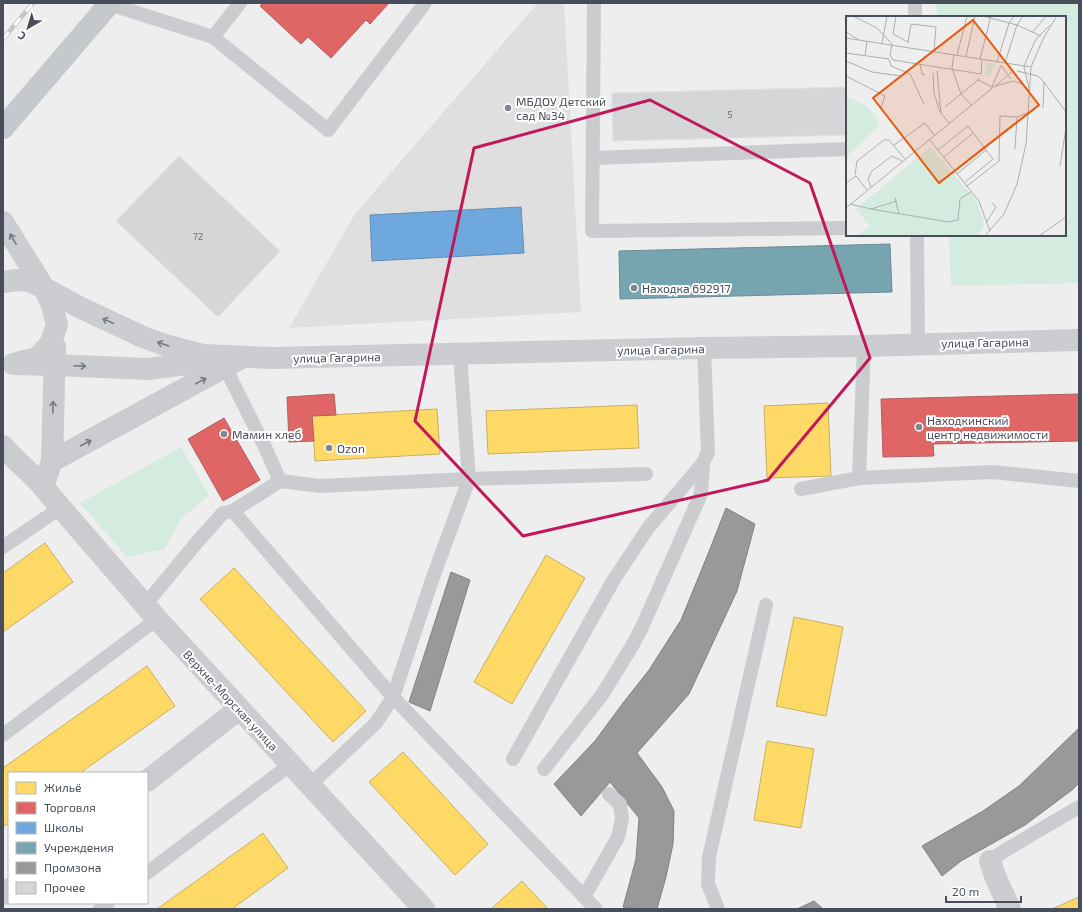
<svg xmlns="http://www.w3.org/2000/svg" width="1082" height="912" viewBox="0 0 1082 912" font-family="'Exo 2',sans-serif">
  <rect width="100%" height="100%" fill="#eee"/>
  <!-- education -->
  <path fill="#e0dfdf" d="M538,3H564L581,312L289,328L355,214Z"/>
  <!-- green -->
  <g fill="#d4ece0">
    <path d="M936,3H1079V283L951,286L949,235H1065V17H937Z"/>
    <path d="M181,447L209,495L182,518L164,549L127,557L80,503Z"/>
  </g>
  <!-- homes -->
  <g fill="#ffd966" stroke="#c8af62">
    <path d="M828,403L831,476L767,478L764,406Z"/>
    <path d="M637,405L639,448L488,454L486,411Z"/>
    <path d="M437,409L440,454L315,461L312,416Z"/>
    <path d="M45,543L73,582L3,632V573Z"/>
    <path d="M546,555L585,578L512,704L474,682Z"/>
    <path d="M234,568L366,711L333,742L200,599Z"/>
    <path d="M794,617L843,627L826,716L776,706Z"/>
    <path d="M147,666L175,706L80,773H9V823L3,827V768Z"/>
    <path d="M767,741L814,749L801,828L754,820Z"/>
    <path d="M403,752L488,844L455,875L369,782Z"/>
    <path d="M263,833L288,868L232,909H157Z"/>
    <path d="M522,881L548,909H491Z"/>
    <path d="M1079,897V909H1052Z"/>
  </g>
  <!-- shops -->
  <g fill="#e06666" stroke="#b25f62">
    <path d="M263,3H389L370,24L366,20L331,58L308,37L301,44L260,6Z"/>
    <path d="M334,394L336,415L312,416L314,441L289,442L287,397Z"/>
    <path d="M1079,394V441L933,444L934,456L883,457L881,399Z"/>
    <path d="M224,418L260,480L223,501L188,439Z"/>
  </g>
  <!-- schools -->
  <path fill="#6fa8dc" stroke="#638db5" d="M521,207L524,253L372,261L370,215Z"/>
  <!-- public -->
  <path fill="#76a5af" stroke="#688b95" d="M890,244L892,292L620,299L619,251Z"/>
  <!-- industry -->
  <g fill="#999" stroke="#808286">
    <path d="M726,508L755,524L737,591L689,694L637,753L662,787L674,811L673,844L666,877L657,909H639L623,907L636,859L639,818L610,782L581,816L554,784L595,741L623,703L649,670L681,620L710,549Z"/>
    <path d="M451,572L470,580L430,711L409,702Z"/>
    <path d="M1079,728V783L1072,790L1025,825L961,861L942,876L922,846L983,811L1019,786Z"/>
    <path d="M814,901L823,909H797Z"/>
  </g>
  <!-- building -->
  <g fill="#d5d6d8" stroke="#dfe0e1">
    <path d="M847,87V135L613,141L612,93Z"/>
    <path d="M179,156L280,251L218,317L116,221Z"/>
  </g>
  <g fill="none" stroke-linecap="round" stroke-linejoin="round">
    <!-- service -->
    <g stroke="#cacccf" stroke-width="14">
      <path d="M594,3L592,231L847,228"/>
      <path d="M915,3V17"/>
      <path d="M109,4L213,37L328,130L425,3"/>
      <path d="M213,37L240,3"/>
      <path d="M593,158L847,149"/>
      <path d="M917,235L918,344"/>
      <path d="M864,346L859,478L993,472L1079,481"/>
      <path d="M225,367L265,447L280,481L233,511"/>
      <path d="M280,481L320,486L469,479L646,474"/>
      <path d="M801,489L859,478"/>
      <path d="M3,547L60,508"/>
      <path d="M145,605L198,541L223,513L233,511L393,697L596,909"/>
      <path d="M3,735L157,619"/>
      <path d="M513,759L613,581L648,528L703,463L708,452L704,348"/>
      <path d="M544,769L602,695L632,646L642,627L701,494L703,463"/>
      <path d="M310,785L376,723L393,697L432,580L469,479L460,354"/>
      <path d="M990,861L1004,851L1079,807"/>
      <path d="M147,873L291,764"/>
      <path d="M584,897L618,837L622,819L620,804L609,794"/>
      <path d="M100,909L108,903"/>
      <path d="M718,909L708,884L709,857L766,605"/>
    </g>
    <!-- minor -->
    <g stroke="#cacccf" stroke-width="22">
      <path d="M52,461L243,357"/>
      <path d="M147,781L239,709"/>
      <path d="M990,861L995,876L1010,909"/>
      <path d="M3,894L9,889"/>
    </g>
    <!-- tertiary -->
    <g stroke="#cacccf" stroke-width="22">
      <path d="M3,446C17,463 36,476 49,494L157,619L424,909"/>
      <path d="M43,486L52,461L55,347"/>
    </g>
    <!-- secondary -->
    <g stroke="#cbcdd0" stroke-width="22">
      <path d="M3,222L44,288L81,308L143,337L168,346L203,355L272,358L704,348L864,346L1079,340"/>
      <path d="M3,282L17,280L29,281L44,288L51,302L57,325L50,344L37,358L20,362"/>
      <path d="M13,364L54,365L148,369L210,361"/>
    </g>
    <!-- primary -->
    <path stroke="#c5c8cc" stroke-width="22" d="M3,128L110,3"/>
    <defs>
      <path id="rail" d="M3,39L33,3"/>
    </defs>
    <!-- rail casing -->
    <use href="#rail" stroke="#c4c5c8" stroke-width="4.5"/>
    <!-- rail -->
    <use href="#rail" stroke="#fff" stroke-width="3" stroke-dasharray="9" stroke-linecap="butt"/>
  </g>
  <!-- one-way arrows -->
  <defs><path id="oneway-shaft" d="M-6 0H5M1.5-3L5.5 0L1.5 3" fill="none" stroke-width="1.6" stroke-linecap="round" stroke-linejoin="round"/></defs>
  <g stroke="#757a83">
    <use href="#oneway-shaft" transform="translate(13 239) rotate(-122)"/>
    <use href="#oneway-shaft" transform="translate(108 321) rotate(-155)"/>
    <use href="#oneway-shaft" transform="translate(163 344) rotate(-161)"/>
    <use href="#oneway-shaft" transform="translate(80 366) rotate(2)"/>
  </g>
  <g stroke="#757a82">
    <use href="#oneway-shaft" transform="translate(201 381) rotate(-28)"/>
    <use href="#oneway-shaft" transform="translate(53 407) rotate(-89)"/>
    <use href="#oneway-shaft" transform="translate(86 443) rotate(-28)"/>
  </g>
  <!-- marked area -->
  <path fill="none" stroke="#c2185b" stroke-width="3" stroke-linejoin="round" d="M650,100L810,183L870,358L768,480L523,536L415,421L474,148Z"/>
  <!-- markers -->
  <g fill="#81868d" stroke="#fff" stroke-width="1.5">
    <circle cx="508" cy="108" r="4"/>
    <circle cx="634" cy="288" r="4"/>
    <circle cx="919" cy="427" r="4"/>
    <circle cx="224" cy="434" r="4"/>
    <circle cx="329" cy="448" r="4"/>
  </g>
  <g text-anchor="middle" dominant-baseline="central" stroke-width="4" stroke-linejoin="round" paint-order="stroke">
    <!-- number labels -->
    <g font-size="10" fill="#6c727a">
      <text x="730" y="114">5</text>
      <text x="198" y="236">72</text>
    </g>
    <!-- poi labels -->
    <g font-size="12" fill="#474e59" stroke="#fff" text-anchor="start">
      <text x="516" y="101">МБДОУ Детский<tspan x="516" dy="14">сад №34</tspan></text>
      <text x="642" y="288">Находка 692917</text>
      <text x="927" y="420">Находкинский<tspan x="927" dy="14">центр недвижимости</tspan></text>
      <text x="232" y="434">Мамин хлеб</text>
      <text x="337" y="448">Ozon</text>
    </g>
    <!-- street labels -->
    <g font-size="12" fill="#474e59" stroke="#fff">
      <text transform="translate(985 342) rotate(-1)">улица Гагарина</text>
      <text transform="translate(661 349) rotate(-1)">улица Гагарина</text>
      <text transform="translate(337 357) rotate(-1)">улица Гагарина</text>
      <text transform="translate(231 700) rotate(47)">Верхне-Морская улица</text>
    </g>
  </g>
  <!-- overview -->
  <g transform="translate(846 16)">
    <rect width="220" height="220" fill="#eee"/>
    <path d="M141,46L149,48L144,60L138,58ZM4,82L19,89L29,99L33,109L0,141V83ZM84,131L130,184L138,205L137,213L130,220H11L24,210L10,193Z" fill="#d4ece0"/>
    <path fill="none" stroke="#abaeb2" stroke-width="1" d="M7,0L31,12L46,28M50,0L47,18L62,26M137,0L171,9L195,20M0,16L13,24M187,16L200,0M0,22L185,51M36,27L41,0M62,27L65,8L90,11L88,35M46,28L44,39L47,44L135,58L136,43M0,37L43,43L45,50L64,58L78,88M108,38L106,52L115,78L125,89M19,39L21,25M111,39L121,0M120,40L129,0M134,43L145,0M0,45L26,56L55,60M151,46L163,7L168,0M159,47L171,9L177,0M74,48L76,58L79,59M155,49L165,63M91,55L95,97L103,107M171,55L184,58M87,57L88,77L94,96M184,58L192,60L198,66L220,96M0,60L39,80L35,92M133,62L132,64L146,71M149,70L166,56M183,72L178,51L180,45L190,23L204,9M145,73L155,50M99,91L132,64M197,92L198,66M83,123L133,185L144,215M48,129L79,107L88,119M169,133L171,101M92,134L122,110L140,134L111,158M98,141L127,117M214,150L220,112M9,159L11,145L38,124H43L59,143M0,167L10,160L21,174M118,167L147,143L140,134M121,170L153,145L154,100L171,101L183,96M25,171L22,163L26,155L46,140L56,145M49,182L53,198M4,188L25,193L51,185M0,192L149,70L168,65L178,69L184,75M25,193L103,206L112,204L114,183L125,176M140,207L150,191L146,187M139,220L158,198L171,168L180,128L185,51L198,21L211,0M193,220L220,201"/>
    <path fill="#e8590c" fill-opacity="0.15" stroke="#e8590c" stroke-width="2" d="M127,4L193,89L93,167L27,82Z"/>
    <rect width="220" height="220" fill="none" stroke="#474e59" stroke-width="2"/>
  </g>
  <!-- border -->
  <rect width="1082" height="912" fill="none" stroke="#474e59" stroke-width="8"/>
  <!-- legend -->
  <rect x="8" y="772" width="140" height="132" fill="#ffffff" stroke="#b5b8bd"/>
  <rect x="16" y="782" width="20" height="12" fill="#ffd966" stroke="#b5b8bd"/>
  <text x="44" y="792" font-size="12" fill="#474e59">Жильё</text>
  <rect x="16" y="802" width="20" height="12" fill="#e06666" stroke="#b5b8bd"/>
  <text x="44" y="812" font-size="12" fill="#474e59">Торговля</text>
  <rect x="16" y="822" width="20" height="12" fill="#6fa8dc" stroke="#b5b8bd"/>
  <text x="44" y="832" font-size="12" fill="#474e59">Школы</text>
  <rect x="16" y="842" width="20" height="12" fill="#76a5af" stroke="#b5b8bd"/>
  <text x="44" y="852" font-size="12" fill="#474e59">Учреждения</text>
  <rect x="16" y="862" width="20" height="12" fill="#999999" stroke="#b5b8bd"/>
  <text x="44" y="872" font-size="12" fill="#474e59">Промзона</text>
  <rect x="16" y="882" width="20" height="12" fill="#d5d6d8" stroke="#b5b8bd"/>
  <text x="44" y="892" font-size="12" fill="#474e59">Прочее</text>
  <!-- north arrow -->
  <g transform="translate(28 28) rotate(218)" stroke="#ffffff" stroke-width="3" paint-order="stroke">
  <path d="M0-3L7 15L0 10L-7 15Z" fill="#474e59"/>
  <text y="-6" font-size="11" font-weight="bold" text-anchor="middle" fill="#474e59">С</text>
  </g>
  <!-- scale -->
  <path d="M946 896v6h75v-6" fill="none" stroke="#474e59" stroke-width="2"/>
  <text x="952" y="896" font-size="12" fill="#474e59" stroke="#ffffff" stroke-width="3" paint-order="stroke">20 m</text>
</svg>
